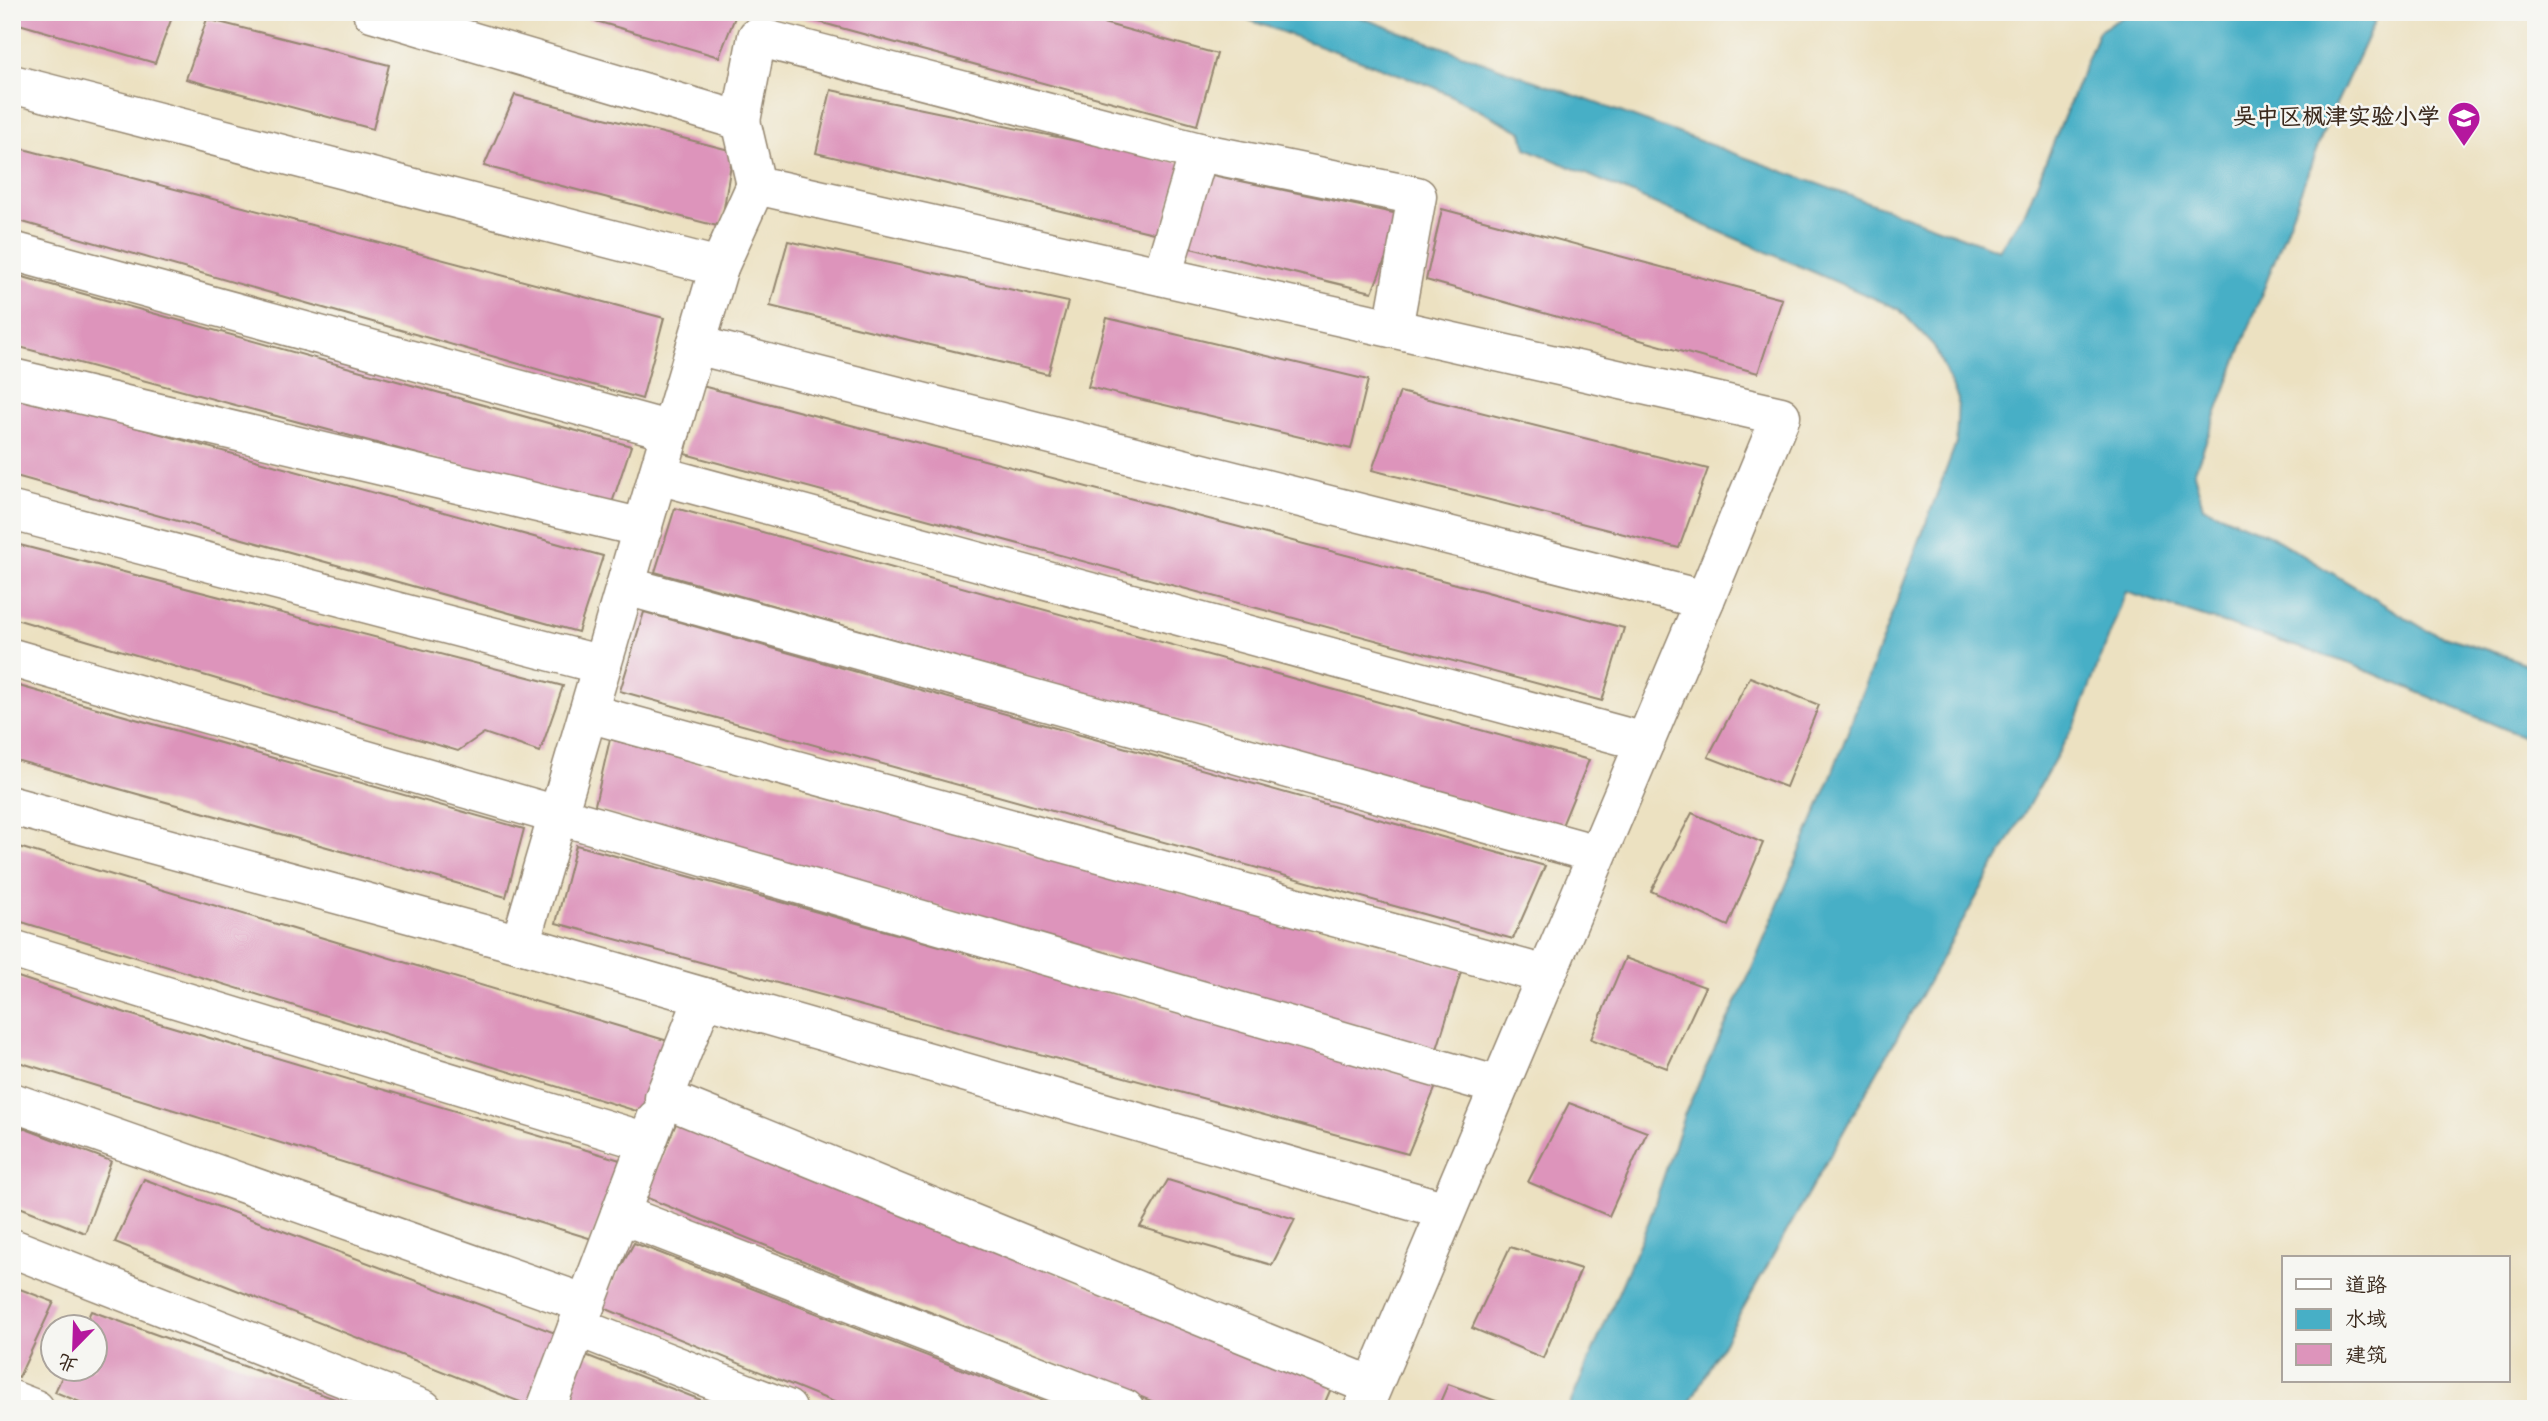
<svg xmlns="http://www.w3.org/2000/svg" width="2548" height="1421" viewBox="0 0 2548 1421" font-family="Mynerve,'LXGW WenKai TC',sans-serif">
  <rect width="100%" height="100%" fill="#f6f6f2"/>
  <filter id="ink" filterUnits="userSpaceOnUse"><feTurbulence type="fractalNoise" baseFrequency=".0143" numOctaves="2"/><feDisplacementMap in="SourceGraphic" scale="14" xChannelSelector="R" yChannelSelector="G"/><feConvolveMatrix kernelMatrix="1 2 1 2 8 2 1 2 1" color-interpolation-filters="sRGB"/></filter>
  <filter id="wash" filterUnits="userSpaceOnUse"><feTurbulence type="fractalNoise" baseFrequency=".00686" numOctaves="4" result="noise"/><feDisplacementMap in="SourceGraphic" scale="28" xChannelSelector="R" yChannelSelector="G"/><feGaussianBlur stdDeviation="1.57" result="paint"/><feColorMatrix in="noise" values="0 0 0 0 0 0 0 0 0 0 0 0 0 0 0 0 0 1.4 0 .05"/><feComposite in="paint" operator="in"/></filter>
  <g filter="url(#wash)">
    <rect width="100%" height="100%" fill="#ece1c1"/>
    <!-- water -->
    <path fill="#47afc6" stroke="#416c72" stroke-width="2" d="M1227,12H1346L1999,250L2026,210L2099,31L2131,12H2379L2324,130L2194,473L2203,507L2269,535L2428,631L2506,656L2536,668V742L2351,664L2126,592L2077,720L1686,1409H1568L1649,1221L1684,1115L1751,970L1829,782L1956,443L1958,399L1934,346L1899,309L1526,148L1522,132L1434,87Z"/>
    <g id="blocks">
      <!-- building -->
      <g fill="#dd94bb">
        <path d="M12,12H174L155,63L12,22Z"/>
        <path d="M565,12H737L719,57Z"/>
        <path d="M1063,12L1217,54L1197,125L786,13Z"/>
        <path d="M207,19L389,65L373,129L186,79Z"/>
        <path d="M831,90L1182,163L1162,235L816,153Z"/>
        <path d="M515,95L733,151L721,227L484,166Z"/>
        <path d="M12,146L664,318L642,399L12,219Z"/>
        <path d="M1212,175L1403,215L1372,292L1186,247Z"/>
        <path d="M1442,209L1782,299L1758,373L1426,280Z"/>
        <path d="M788,241L1068,302L1048,374L770,306Z"/>
        <path d="M12,274L631,446L611,506L12,345Z"/>
        <path d="M1107,318L1368,380L1351,449L1088,387Z"/>
        <path d="M702,386L1624,628L1602,701L685,454Z"/>
        <path d="M1400,392L1708,469L1679,548L1372,470Z"/>
        <path d="M12,393L603,556L578,632L12,475Z"/>
        <path d="M675,508L1589,760L1561,828L655,572Z"/>
        <path d="M12,543L563,686L540,752L484,733L458,751L12,618Z"/>
        <path d="M644,612L1545,866L1513,939L620,691Z"/>
        <path d="M1750,677L1819,705L1786,787L1708,757Z"/>
        <path d="M12,684L524,829L506,897L12,759Z"/>
        <path d="M610,739L1462,969L1437,1049L594,809Z"/>
        <path d="M1692,813L1763,843L1728,926L1651,891Z"/>
        <path d="M12,845L668,1041L643,1113L12,919Z"/>
        <path d="M576,845L1437,1084L1408,1154L556,923Z"/>
        <path d="M1625,958L1705,987L1667,1068L1591,1039Z"/>
        <path d="M12,975L129,1014L620,1160L592,1239L12,1060Z"/>
        <path d="M1569,1103L1647,1132L1609,1216L1528,1182Z"/>
        <path d="M677,1121L1333,1384L1322,1409H1171L645,1197Z"/>
        <path d="M12,1124L111,1161L85,1233L12,1204Z"/>
        <path d="M144,1179L558,1334L533,1407L115,1242Z"/>
        <path d="M1168,1180L1295,1219L1272,1265L1140,1227Z"/>
        <path d="M634,1243L1065,1409H851L599,1306Z"/>
        <path d="M1510,1247L1581,1269L1543,1358L1472,1328Z"/>
        <path d="M12,1286L54,1302L19,1377L12,1374Z"/>
        <path d="M91,1311L360,1408V1409H97L55,1392L66,1368H94V1326H84Z"/>
        <path d="M583,1354L724,1409H558Z"/>
        <path d="M1448,1384L1516,1408V1409H1437Z"/>
      </g>
    </g>
  </g>
  <g filter="url(#ink)">
    <use href="#blocks" fill-opacity="0" stroke="#948670" stroke-width="2"/>
    <g fill="none" stroke-linecap="round" stroke-linejoin="round">
      <defs>
        <g id="minor">
          <path d="M372,12L741,121L756,185"/>
          <path d="M12,84L719,267L696,345L1705,600L1363,1409"/>
          <path d="M741,121L757,37L1199,152L1417,196L1393,328"/>
          <path d="M12,251L671,431"/>
          <path d="M719,267L756,185L1781,416L1705,600"/>
          <path d="M1162,276L1199,152"/>
          <path d="M696,345L520,944L1446,1211"/>
          <path d="M12,378L643,528"/>
          <path d="M658,475L1645,742"/>
          <path d="M12,511L602,665"/>
          <path d="M626,586L1597,854"/>
          <path d="M12,658L1499,1086"/>
          <path d="M588,713L1546,975"/>
          <path d="M12,806L520,944"/>
          <path d="M12,949L647,1142"/>
          <path d="M704,997L664,1098L1372,1386"/>
          <path d="M12,1102L586,1304"/>
          <path d="M620,1214L1125,1409"/>
          <path d="M12,1248L423,1409"/>
          <path d="M577,1327L787,1409"/>
          <path d="M12,1400L35,1409"/>
          <path d="M546,1409L656,1119"/>
        </g>
      </defs>
      <!-- minor casing -->
      <use href="#minor" stroke="#948670" stroke-width="41"/>
      <!-- minor -->
      <use href="#minor" stroke="#fff" stroke-width="38"/>
    </g>
  </g>
  <!-- icons -->
  <defs>
    <symbol id="school-pin" viewBox="-11 -11 22 30"><path d="M0 17L-7.5 6A9.5 9.5 0 1 1 7.5 6Z" fill="#b5179e" stroke="#f6f6f2"/><path d="M0-5L7-2L0 1L-7-2ZM-4 1L0 2.5L4 1V4Q0 6-4 4Z" fill="#fff"/></symbol>
  </defs>
  <g fill-rule="evenodd">
    <use href="#school-pin" x="2445" y="99" width="38" height="52"/>
  </g>
  <g text-anchor="middle" dominant-baseline="central" stroke-width="5" stroke-linejoin="round" paint-order="stroke">
    <!-- poi labels -->
    <g font-size="23" font-weight="bold" fill="#3b2a1e" stroke="#f6f6f2" text-anchor="end">
      <text x="2440" y="118">吴中区枫津实验小学</text>
    </g>
  </g>
  <!-- margin -->
  <rect width="2548" height="1421" fill="none" stroke="#f6f6f2" stroke-width="42"/>
  <!-- legend -->
  <rect x="2282" y="1256" width="228" height="126" fill="#f6f6f2" stroke="#aba49d" stroke-width="2"/>
  <rect x="2296" y="1279" width="35" height="10" fill="#ffffff" stroke="#aba49d" stroke-width="2"/>
  <text x="2345" y="1292" font-size="21" fill="#3b2a1e">道路</text>
  <rect x="2296" y="1309" width="35" height="21" fill="#47afc6" stroke="#aba49d" stroke-width="2"/>
  <text x="2345" y="1326" font-size="21" fill="#3b2a1e">水域</text>
  <rect x="2296" y="1344" width="35" height="21" fill="#dd94bb" stroke="#aba49d" stroke-width="2"/>
  <text x="2345" y="1362" font-size="21" fill="#3b2a1e">建筑</text>
  <!-- north arrow -->
  <g transform="translate(74 1348) rotate(203)"><circle r="33" fill="#f6f6f2" stroke="#aba49d" stroke-width="2"/>
  <path d="M0-5L12 26L0 18L-12 26Z" fill="#b5179e"/>
  <text y="-10" font-size="19" font-weight="bold" text-anchor="middle" fill="#3b2a1e">北</text>
  </g>
</svg>
